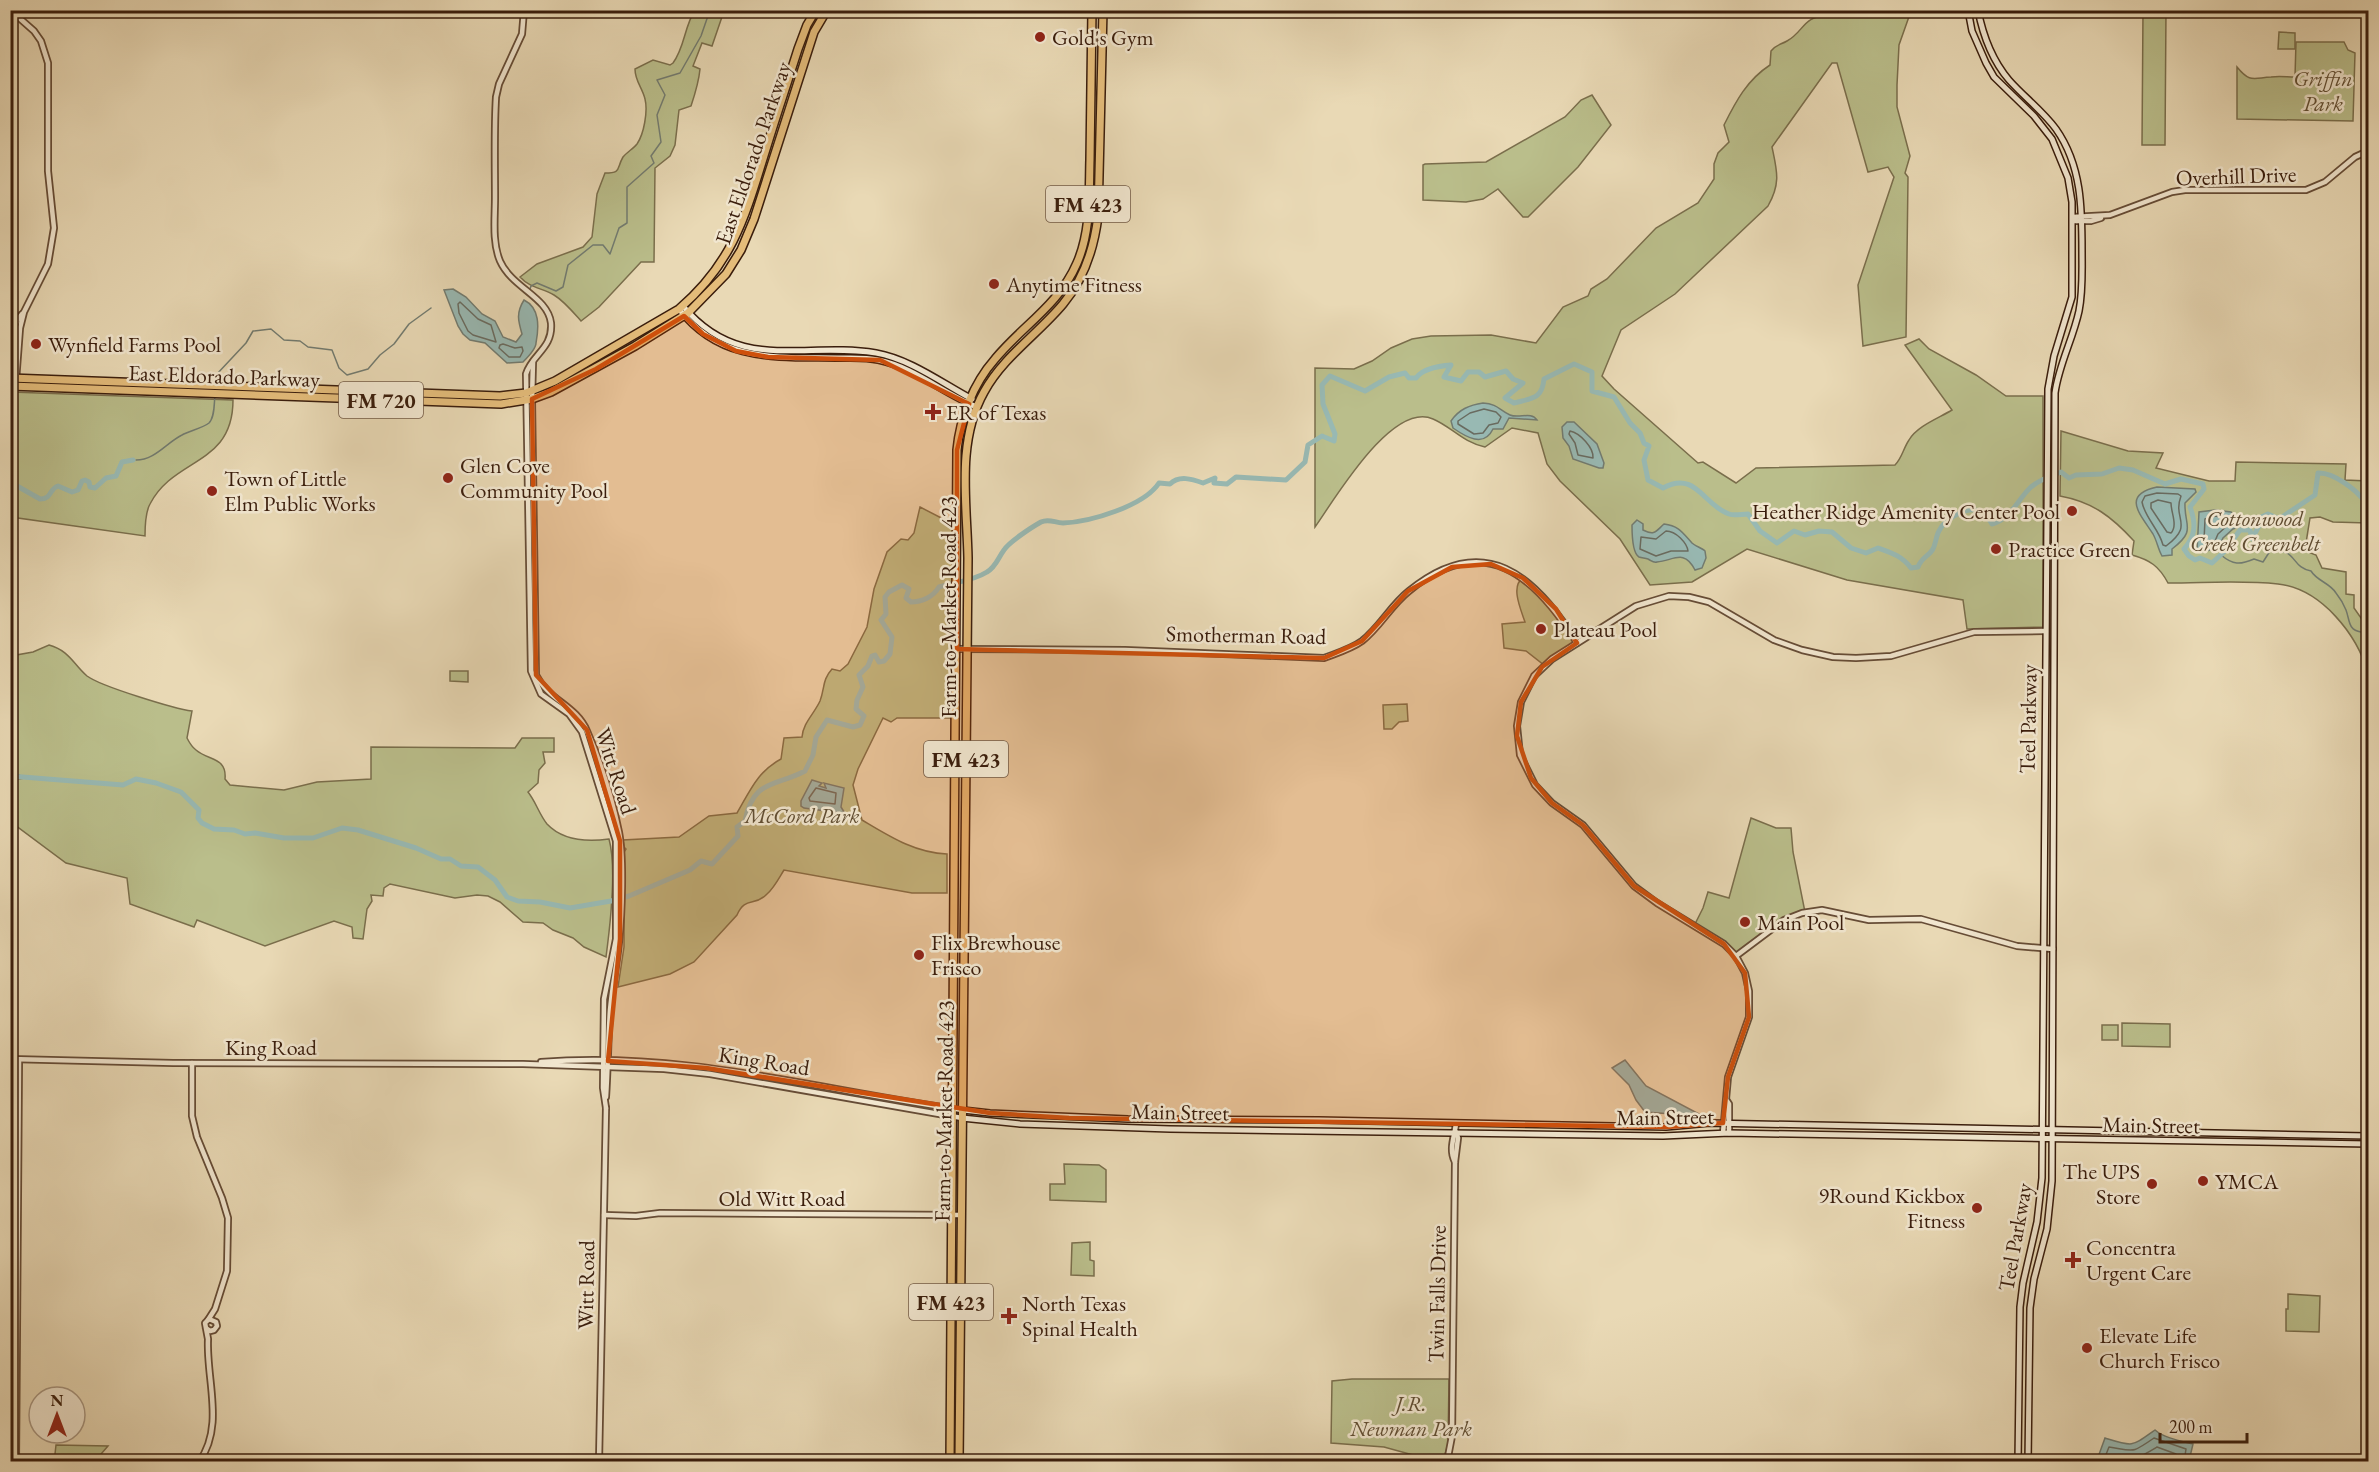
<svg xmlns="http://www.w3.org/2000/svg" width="2379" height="1472" viewBox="0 0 2379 1472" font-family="'EB Garamond',serif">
  <rect width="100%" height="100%" fill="#e9d9b5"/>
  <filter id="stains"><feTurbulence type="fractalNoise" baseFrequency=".00333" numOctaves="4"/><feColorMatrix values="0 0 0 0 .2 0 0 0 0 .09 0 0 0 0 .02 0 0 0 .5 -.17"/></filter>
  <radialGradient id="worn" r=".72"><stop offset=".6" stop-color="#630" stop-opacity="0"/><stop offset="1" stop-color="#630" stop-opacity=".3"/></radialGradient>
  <!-- green -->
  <g fill="#babe8b" stroke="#7a6e4c" stroke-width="1.5">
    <path d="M695,10L724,11L712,46L702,43L693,66L700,69C699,80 695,94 691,106L679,110L675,145L670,156L655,168L654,262H641L599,307L581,321C573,312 564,301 554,295C542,288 530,288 520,277L537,264L583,247L592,237L597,194L605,173C622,173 616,169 623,157C627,152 633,149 637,144C644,134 648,111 645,99C642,87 635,81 635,69L653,60L670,65L673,63C685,47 684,27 695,10Z"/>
    <path d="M1831,11H1911L1899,45L1897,85V107L1910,156L1905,173L1908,177L1906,337L1863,346L1858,285L1894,177L1888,167L1868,172L1837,63H1832L1772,147C1777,171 1781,183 1768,206L1675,294L1621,330L1602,376L1614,389L1698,463L1703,462L1736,483L1756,468L1895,465C1902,458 1903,449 1909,440C1917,426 1939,418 1952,410L1905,345L1919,339L1929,349L1976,375L2006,396H2043V627L1967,629L1963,600L1847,580L1747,549L1692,582L1650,585L1620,539L1560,481L1547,464L1538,433L1512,428L1485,447C1462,442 1452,427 1433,419C1392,401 1335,499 1315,527V368L1354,369L1372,361L1391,348L1412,339L1431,336L1491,335L1536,343L1563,307L1588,296L1591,289L1607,279L1656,228L1698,203L1714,179V164L1718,153L1729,142L1724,125C1736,101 1747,80 1770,65L1771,51C1777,44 1780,45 1787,41C1804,32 1803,15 1828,16Z"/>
    <path d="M2143,11H2166L2165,145H2142Z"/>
    <path d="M2279,32L2295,33V49H2278Z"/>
    <path d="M2296,42H2344L2348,50L2355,53L2353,121L2237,119V67C2250,83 2253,78 2271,77C2279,76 2287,77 2295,77Z"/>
    <path d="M1592,95L1611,125L1578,167L1528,217H1523L1498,189L1483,199L1466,202L1423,200V165L1425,164L1486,162L1565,117L1581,100Z"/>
    <path d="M11,392L233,400C233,466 174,457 150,504C145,513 145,526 145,536L11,517Z"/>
    <path d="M2061,431L2128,451L2163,453L2156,468L2209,481H2235L2236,462L2346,464L2345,480L2368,481V523L2333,522L2320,517L2310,518L2306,543L2308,552L2316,555L2322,568L2346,572V594L2354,595V608L2368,628V673C2357,635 2322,589 2278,584C2242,580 2204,583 2168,583C2159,566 2150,560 2132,555L2134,541C2112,517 2093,502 2060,496Z"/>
    <path d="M920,507L953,524V718H897L891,722L883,718L858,769L853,785L862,820C889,836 915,853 947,854V893H912L784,870C779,878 774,888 767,894C755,907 745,896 737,915L694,962L670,974L618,987L624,947V852L626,849L624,847L623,840L679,837L709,816L737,813C750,791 757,772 781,759L784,738L802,737C803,723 814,714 820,701C825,688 822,680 832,669L840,671L848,664L867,627L874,589L887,552L901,539L908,540L914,533Z"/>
    <path d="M1523,578L1540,591L1577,643L1544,665L1526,651L1504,648L1502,624L1525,622C1521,610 1510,586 1523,578Z"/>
    <path d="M49,645C70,651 73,664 87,676C100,686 175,709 192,711L187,738C189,742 192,747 196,750C209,761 227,757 225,779L230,785L284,790L317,782L371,779V747L515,748L522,738H554V752H543L545,763L539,770L538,783L528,792C536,802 539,814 547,824C563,841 587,842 609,839C617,868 610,927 606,957L584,947L573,938L553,930L543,923L523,922L500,902L488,896L477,895L455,898L390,884L384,888L383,896L371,895L372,901L367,909L363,939L353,938L352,927L334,921L265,946L197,920L194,927L130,904L127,878L66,863L11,822V780L26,778L11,772V656L33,652Z"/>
    <path d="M450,671H468V682L450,681Z"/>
    <path d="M1407,704L1408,721L1399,722L1392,729H1384L1383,705Z"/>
    <path d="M1751,818L1776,828H1791L1793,852L1805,912L1793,916L1736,956L1725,945L1694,926L1703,908L1708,892L1729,898Z"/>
    <path d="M2122,1023L2170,1024V1047L2122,1046Z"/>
    <rect x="2102" y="1025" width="16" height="15"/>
    <path d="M1064,1164L1099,1165L1106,1170V1202L1050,1200V1184H1065Z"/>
    <path d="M1090,1242V1260L1094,1261V1276L1071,1275L1072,1243Z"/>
    <path d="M2288,1294L2320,1296L2319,1332L2286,1331V1309H2288Z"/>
    <path d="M1352,1379H1449L1448,1444L1444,1458L1413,1455L1384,1447L1331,1443L1332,1381Z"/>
    <path d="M56,1445L108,1446L95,1461H48L55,1454Z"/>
  </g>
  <!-- water -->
  <g fill="#98b9b3" stroke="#727b70" stroke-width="1.5">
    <path d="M453,289L466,297L482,314L495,321L503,337L516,342L522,334C518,320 516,313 524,300C540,308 539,327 536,343C536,348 527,358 523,362L507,363L485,343L470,340L463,334L458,326L444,290Z"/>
    <path d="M1483,403C1498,404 1499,410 1510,415C1519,419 1531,411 1537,420L1509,418L1503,429H1493C1484,448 1466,437 1453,428L1451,421C1459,409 1470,405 1483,403Z"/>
    <path d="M1567,422H1574L1597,444L1604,463L1603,468H1599L1573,459L1569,446L1563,438L1562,427Z"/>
    <path d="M2157,487L2195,489L2196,492L2185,503C2184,526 2197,530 2172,549V555L2162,556C2158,549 2157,541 2153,534C2140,514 2121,495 2157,487Z"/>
    <path d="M2215,510L2231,512L2239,520L2255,516L2250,523L2233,529L2223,538L2218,548L2202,552H2197L2199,512Z"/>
    <path d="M1637,520L1643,524V530C1655,536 1656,531 1664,524C1679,526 1682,532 1692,543C1695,546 1702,548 1705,551L1706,558L1702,568L1695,570C1684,548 1673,561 1657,562C1653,563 1652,561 1648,559C1645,558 1642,558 1639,557C1632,553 1632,531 1632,525Z"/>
    <path d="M812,780L822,783L819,786L826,788L824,783L844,788L841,807L846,815L845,821L840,813L804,808L801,806V801Z"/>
    <path d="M1625,1060L1646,1086L1699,1114L1693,1121L1686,1115L1645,1112L1636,1100L1629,1085L1612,1068Z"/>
    <path d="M2155,1430C2164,1438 2181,1441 2193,1444L2189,1461L2097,1460L2105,1438C2134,1447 2131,1447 2155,1430Z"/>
  </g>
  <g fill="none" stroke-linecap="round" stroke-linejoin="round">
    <!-- shore -->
    <g stroke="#696b60" stroke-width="1.5">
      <path d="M460,302L478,319L491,325L496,342L473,335L468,331L459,313L458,304Z"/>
      <path d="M503,344L515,348L522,347L523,351L520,357H509L499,348L500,345Z"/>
      <path d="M1484,409L1496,412L1501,417L1498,423L1489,425L1483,433L1474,434L1458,424V421L1470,413Z"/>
      <path d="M1570,431C1580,433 1594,448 1593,458L1578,455L1575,443L1569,434Z"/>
      <path d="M2157,493L2178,494L2181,496C2172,520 2195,524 2166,546L2163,545C2159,529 2145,518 2142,502L2145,496Z"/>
      <path d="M2158,500L2171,503C2171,513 2178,525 2171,533L2167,532L2151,508V503Z"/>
      <path d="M2215,516L2228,518L2230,523L2218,534L2215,541L2206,544L2204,541L2205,519Z"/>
      <path d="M1666,531C1676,531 1687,543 1688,551H1671L1656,556L1640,549L1641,537L1656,539Z"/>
      <path d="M816,788L836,793L835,804L810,801L809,798Z"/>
      <path d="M2103,1462L2109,1447C2135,1451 2131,1454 2154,1438L2186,1449L2184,1462"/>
      <path d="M2111,1462L2115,1456C2136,1460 2139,1458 2157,1447L2176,1454L2177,1462"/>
    </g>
    <!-- stream -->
    <g stroke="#727b70" stroke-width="1.5">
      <path d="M530,289L531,286L537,283L556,291L563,287L568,265L593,245H603L610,254L619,228L627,223V187L654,163L651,156L661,142L657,115L665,95L657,80L680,73L701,36L710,10"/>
      <path d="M216,384V375L246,343L253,331L271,329L284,340L300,341L308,347L332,350L339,368L347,375L368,369L380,355L394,344L409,324L431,308"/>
      <path d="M136,460C155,460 166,443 182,435C189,431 203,428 209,423C215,417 214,403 215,395"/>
      <path d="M2221,555C2233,565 2240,565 2254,559L2263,562L2270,551C2298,548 2290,567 2311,571C2317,581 2330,583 2336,593C2340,598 2344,605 2346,610C2350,621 2348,630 2361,632L2368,644"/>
    </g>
    <!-- river -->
    <g stroke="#98b9b3" stroke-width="5">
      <path d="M10,482L40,499C52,499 49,489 58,486L72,492L78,490L82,481L85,480L89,482L90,487L95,488L106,478L116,476L122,462L133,460"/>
      <path d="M2365,505L2363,508L2364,517L2368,520"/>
      <path d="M10,776L123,785L136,779L156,783L181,792L199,810L198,818L202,823L214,829L234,830L245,834L255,833L284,838H313L342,828L358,830L416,848L441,859H450L461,866L478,867L495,880L507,897L518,901L540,902L570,908L611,901L629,896L690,870L701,861L712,864L738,836L737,827L745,821C753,779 775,787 805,771L813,755L816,737L827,720L853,727L860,725L864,716L856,709L857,700L863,687L859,675L868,666L872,656L875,655L879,662L884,661L890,654L892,637L881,620L886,614L885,597L889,592L902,585L909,589L906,598L911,602C922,602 933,597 939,587C955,582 973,581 987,572C996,567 998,558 1004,550C1009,542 1032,527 1041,522C1049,518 1055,523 1063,523C1090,522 1144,506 1159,483L1170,484C1179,475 1192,479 1203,483L1215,478L1214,483L1227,484L1236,477L1286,480L1305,462L1308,445L1322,436L1334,441L1335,434L1323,404L1322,385L1330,376L1365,391L1389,377L1405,373L1409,378H1416C1423,368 1440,366 1451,365L1444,377L1461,381L1468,372H1479L1485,377L1506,371L1513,379L1523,383L1505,398L1514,403C1533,398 1542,399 1544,379L1574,364L1592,372V391L1614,397L1630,423L1640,433L1644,443L1649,446L1644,460L1648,480L1663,488C1696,470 1703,505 1729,514C1734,516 1742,514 1748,514L1760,531L1777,543L1794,531L1805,535L1819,531L1832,532L1851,548L1866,553L1878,548C1892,553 1902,556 1911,568L1918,567C1921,558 1929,556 1933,549C1936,543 1936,536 1939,531C1945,519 1969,503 1983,513C1987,515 1990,521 1992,524C2012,518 2017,500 2031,487C2039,480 2050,476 2061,472L2069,478L2076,475L2102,474L2119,468L2133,470L2165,484L2181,479L2203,484L2204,489L2190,507C2196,523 2196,536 2184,549L2189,556L2195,560L2200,558L2212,563L2225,551L2240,530H2250L2252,539L2261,522L2259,518L2268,514L2277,518L2282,517L2315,495L2318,473C2333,472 2357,490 2365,502"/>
    </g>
    <defs>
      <g id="tertiary">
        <path d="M524,10L522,34L499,84L496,97C494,130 495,164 495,198C495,218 492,242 500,261C512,288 548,297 551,323C553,349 532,354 526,374L531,671L541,694L569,714L582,732L616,841V939L604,999L603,1088L606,1108"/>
        <path d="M10,14L17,16L34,31L41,41L48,63V171L54,228L48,264L24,312L20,328L16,381"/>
        <path d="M2073,217L2110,215L2172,192L2185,190H2306L2325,182L2355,157L2368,151"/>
        <path d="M2073,221H2091L2101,218"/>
        <path d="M533,362L532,399L536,675C549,701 576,705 587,731C601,763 612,798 619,832C624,858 622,914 619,942C617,964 612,987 610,1010C608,1039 608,1068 606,1097"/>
        <path d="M12,378C12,359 8,329 22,314"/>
        <path d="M957,649L1125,650L1324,658C1337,653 1351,649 1362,641C1380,627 1391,605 1409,591C1484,530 1535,575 1577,643"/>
        <path d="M1736,956L1784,920L1802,913L1822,910L1869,920L1921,919L2017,946L2053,949"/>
        <path d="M10,1059L173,1063L523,1064L664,1069L710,1074L962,1118"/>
        <path d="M541,1062C683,1050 823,1091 963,1110"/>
        <path d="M192,1063V1116L197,1137L222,1198L228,1218L227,1271L215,1309L208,1320"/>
        <path d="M1727,1101L1729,1104V1133"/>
        <path d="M1723,1133L1728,1077L1749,1017V991L1745,973L1736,956L1724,944L1657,903L1634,886L1583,825L1552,803L1535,785L1520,755L1517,726L1521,702L1534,676L1552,659L1636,606L1669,596L1689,597L1709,602L1774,640L1802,650L1833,657L1856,658L1891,656L1974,632L2045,631"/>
        <path d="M1455,1162C1448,1149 1455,1136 1456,1123"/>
        <path d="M604,1215L636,1216L660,1213L961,1215"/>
        <path d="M16,1462L19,1061"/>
        <path d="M199,1462C225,1426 206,1380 208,1339L205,1323L209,1319L216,1322L217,1326L214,1330L210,1331L206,1328"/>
        <path d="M599,1462L606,1108"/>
        <path d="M1447,1462L1452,1436L1455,1162L1458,1138L1456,1132"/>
      </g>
      <g id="secondary">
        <path d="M1968,10L1972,31L1986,63L1994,77L2034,116L2052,139L2068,178L2072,202V297L2054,356L2048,389L2042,1178L2037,1222L2023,1283L2020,1307L2018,1462"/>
        <path d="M1978,10C1983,36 1992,60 2009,80C2024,97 2043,111 2056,129C2082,166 2082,209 2082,252C2082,271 2083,291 2079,311C2073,339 2059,364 2055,393L2052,1181L2047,1229L2034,1279L2030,1308L2028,1462"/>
        <path d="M683,306C739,374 804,341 876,353C910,359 942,383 972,399"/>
        <path d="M679,309C720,363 777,357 837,358C851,358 865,357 878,360C914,367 944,394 977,407"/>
        <path d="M963,1110L990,1113L1128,1119L1319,1120L1666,1127L1710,1123L2368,1136"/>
        <path d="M962,1118L1020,1124L1170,1129L1663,1136L1729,1133L2368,1144"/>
      </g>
      <g id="primary">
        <path d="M10,378L500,396L526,393L555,381L679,309C735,261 746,213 767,146C777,113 788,81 798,49L807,25L816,10"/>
        <path d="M10,386L501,404L532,399L551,392L635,346L688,313L726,274L741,250L754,219L814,32L827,10"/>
        <path d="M950,1462L957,450C960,418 973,384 995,359C1022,326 1059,305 1077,263C1091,231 1089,195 1090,160C1091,111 1091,61 1092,10"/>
        <path d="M959,1462L968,558C967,503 956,442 984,392C1003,357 1038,334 1063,304C1084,279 1094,249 1098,216L1103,10"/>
      </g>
    </defs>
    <!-- tertiary casing -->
    <use href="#tertiary" stroke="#664c36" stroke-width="8"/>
    <!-- secondary casing -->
    <use href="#secondary" stroke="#3a1d0c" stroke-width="8"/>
    <!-- primary casing -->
    <use href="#primary" stroke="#3a1d0c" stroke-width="10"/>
    <!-- tertiary -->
    <use href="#tertiary" stroke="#f1e6cf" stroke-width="4.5"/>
    <!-- secondary -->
    <use href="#secondary" stroke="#f1e6cf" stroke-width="5"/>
    <!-- primary -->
    <use href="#primary" stroke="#e4bc7a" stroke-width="7"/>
  </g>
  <!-- marked area -->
  <path fill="#ce500c" fill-opacity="0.2" stroke="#ce500c" stroke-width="4.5" stroke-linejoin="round" d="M684,316L703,334L736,351L768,357L880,360L969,404L957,450V649L1324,658L1362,641L1408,591L1452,567L1491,564L1523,578L1556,609L1577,643L1542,667L1521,702L1517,736L1531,778L1552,803L1583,825L1634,886L1724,944L1745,973L1749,1017L1728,1077L1723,1123L1666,1127L1069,1118L990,1113L706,1068L608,1061L620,939V841L587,730L536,675L532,399L596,369Z"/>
  <!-- markers -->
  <g fill="#8f2418" stroke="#f1e6cf" stroke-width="2">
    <circle cx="1040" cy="37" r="6"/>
    <circle cx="994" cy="284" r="6"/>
    <circle cx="36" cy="344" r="6"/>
    <path d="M930 403h6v6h6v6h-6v6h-6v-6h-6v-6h6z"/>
    <circle cx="448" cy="478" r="6"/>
    <circle cx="212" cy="491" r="6"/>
    <circle cx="2072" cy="511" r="6"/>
    <circle cx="1996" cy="549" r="6"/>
    <circle cx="1541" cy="629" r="6"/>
    <circle cx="1745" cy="922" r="6"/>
    <circle cx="919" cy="955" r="6"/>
    <circle cx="2203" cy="1181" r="6"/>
    <circle cx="2152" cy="1184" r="6"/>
    <circle cx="1977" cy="1208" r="6"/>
    <path d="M2070 1251h6v6h6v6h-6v6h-6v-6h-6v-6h6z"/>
    <path d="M1006 1307h6v6h6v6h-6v6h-6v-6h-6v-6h6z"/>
    <circle cx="2087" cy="1348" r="6"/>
  </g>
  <g text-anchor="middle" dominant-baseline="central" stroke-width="5" stroke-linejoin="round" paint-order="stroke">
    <!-- shield labels -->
    <g fill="#f1e6cf" stroke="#715946" stroke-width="1.5">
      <rect x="1046" y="186" width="84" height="36" rx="4.5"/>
      <rect x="339" y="382" width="84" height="36" rx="4.5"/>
      <rect x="924" y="741" width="84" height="36" rx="4.5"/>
      <rect x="909" y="1284" width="84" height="36" rx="4.5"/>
    </g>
    <g font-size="21" font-weight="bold" fill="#3a1d0c">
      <text x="1088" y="204">FM 423</text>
      <text x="381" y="400">FM 720</text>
      <text x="966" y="759">FM 423</text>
      <text x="951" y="1302">FM 423</text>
    </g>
    <!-- poi labels -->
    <g font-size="22" fill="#3a1d0c" stroke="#f1e6cf" text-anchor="start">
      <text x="1052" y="37">Gold's Gym</text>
      <text x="1006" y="284">Anytime Fitness</text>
      <text x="48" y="344">Wynfield Farms Pool</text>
      <text x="946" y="412">ER of Texas</text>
      <text x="460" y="465">Glen Cove<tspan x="460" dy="25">Community Pool</tspan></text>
      <text x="224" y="478">Town of Little<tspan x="224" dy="25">Elm Public Works</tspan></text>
      <text x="2060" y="511" text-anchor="end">Heather Ridge Amenity Center Pool</text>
      <text x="2008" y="549">Practice Green</text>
      <text x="1553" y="629">Plateau Pool</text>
      <text x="1757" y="922">Main Pool</text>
      <text x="931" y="942">Flix Brewhouse<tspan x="931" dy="25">Frisco</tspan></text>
      <text x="2140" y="1171" text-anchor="end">The UPS<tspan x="2140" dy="25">Store</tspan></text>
      <text x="2215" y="1181">YMCA</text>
      <text x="1965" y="1195" text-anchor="end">9Round Kickbox<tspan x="1965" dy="25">Fitness</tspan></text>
      <text x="2086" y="1247">Concentra<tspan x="2086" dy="25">Urgent Care</tspan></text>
      <text x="1022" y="1303">North Texas<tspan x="1022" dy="25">Spinal Health</tspan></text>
      <text x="2099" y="1335">Elevate Life<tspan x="2099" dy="25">Church Frisco</tspan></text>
    </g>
    <!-- park labels -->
    <g font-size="22" font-style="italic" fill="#604d32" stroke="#f1e6cf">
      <text x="2323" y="78">Griffin<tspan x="2323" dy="25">Park</tspan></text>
      <text x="2255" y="518">Cottonwood<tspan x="2255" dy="25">Creek Greenbelt</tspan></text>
      <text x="802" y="815">McCord Park</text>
      <text x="1411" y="1403">J.R.<tspan x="1411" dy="25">Newman Park</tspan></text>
    </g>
    <!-- street labels -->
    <g font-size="22" fill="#3a1d0c" stroke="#f1e6cf">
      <text transform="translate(753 153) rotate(-71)">East Eldorado Parkway</text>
      <text transform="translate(2236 176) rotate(-2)">Overhill Drive</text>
      <text transform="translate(224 376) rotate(2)">East Eldorado Parkway</text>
      <text transform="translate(948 607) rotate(-90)">Farm-to-Market Road 423</text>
      <text transform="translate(1246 635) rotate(1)">Smotherman Road</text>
      <text transform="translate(2028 719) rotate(-89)">Teel Parkway</text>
      <text transform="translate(616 771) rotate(72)">Witt Road</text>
      <text x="271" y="1047">King Road</text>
      <text transform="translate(764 1061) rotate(9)">King Road</text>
      <text transform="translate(944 1111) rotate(-89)">Farm-to-Market Road 423</text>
      <text transform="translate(1180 1112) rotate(1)">Main Street</text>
      <text transform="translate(1665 1117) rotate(-1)">Main Street</text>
      <text transform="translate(2151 1125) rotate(1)">Main Street</text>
      <text x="782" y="1198">Old Witt Road</text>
      <text transform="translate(2015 1237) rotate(-80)">Teel Parkway</text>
      <text transform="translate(586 1285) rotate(-89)">Witt Road</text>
      <text transform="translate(1437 1294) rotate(-89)">Twin Falls Drive</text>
    </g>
  </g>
  <!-- margin -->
  <rect width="2379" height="1472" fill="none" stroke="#e9d9b5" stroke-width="36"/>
  <rect x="12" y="12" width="2355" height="1448" fill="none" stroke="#3a1d0c" stroke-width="3"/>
  <rect x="18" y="18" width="2343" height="1436" fill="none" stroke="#3a1d0c" stroke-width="1.5"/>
  <!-- north arrow -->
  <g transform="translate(57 1415)"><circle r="28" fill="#f1e6cf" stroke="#a89681" stroke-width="1.5"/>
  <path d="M0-4.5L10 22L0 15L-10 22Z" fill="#8f2418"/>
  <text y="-9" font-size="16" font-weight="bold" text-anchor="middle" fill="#3a1d0c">N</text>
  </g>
  <!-- scale -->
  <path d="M2160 1433v9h87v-9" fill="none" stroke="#3a1d0c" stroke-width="3"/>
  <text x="2169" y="1433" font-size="18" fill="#3a1d0c" stroke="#f1e6cf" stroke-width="4.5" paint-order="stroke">200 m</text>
  <rect width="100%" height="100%" filter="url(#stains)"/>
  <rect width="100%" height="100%" fill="url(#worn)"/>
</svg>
